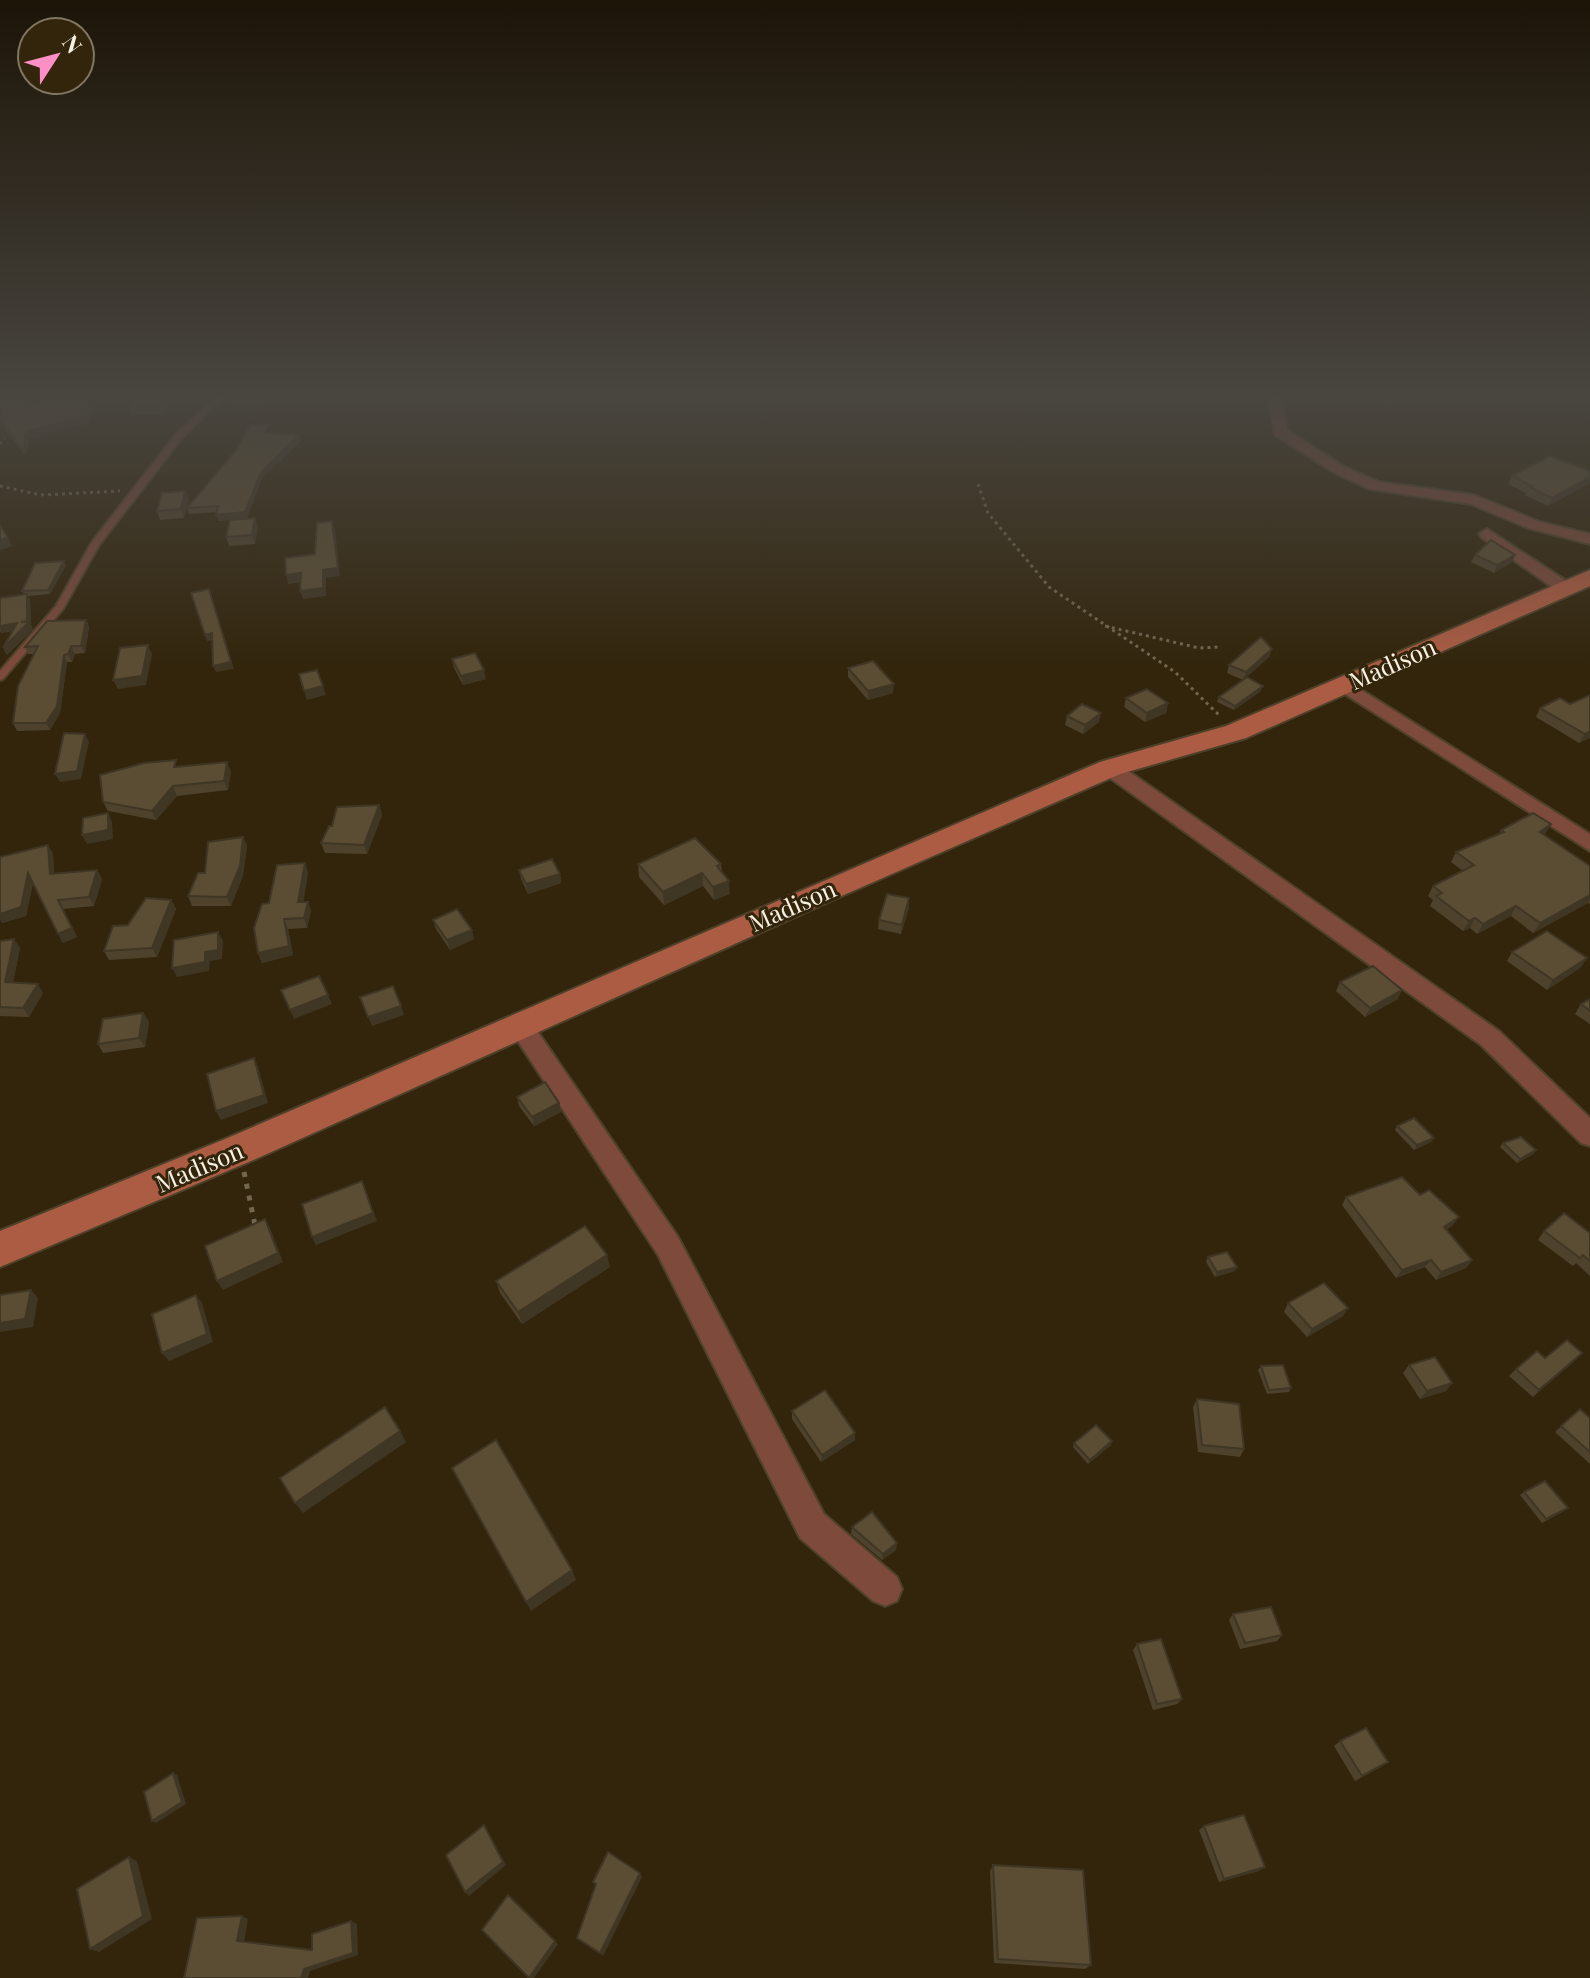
<svg xmlns="http://www.w3.org/2000/svg" width="1590" height="1978" viewBox="0 0 1590 1978" font-family="'Playfair Display',serif">
  <rect width="100%" height="100%" fill="#32250c"/>
  <g fill="none" stroke-linecap="round" stroke-linejoin="round">
    <defs>
      <path id="lane" d="M221,392H229L182,438L99,545L63,609L3,679L0,680V671L56,606L92,542L176,434Z"/>
      <g id="street">
        <path d="M1267,392H1281L1287,430L1345,467L1379,482L1474,495L1540,522L1590,534V544L1528,528L1471,504L1369,489L1335,473L1275,435Z"/>
        <path d="M1487,529L1571,584L1574,588L1571,592H1559L1481,537L1479,534Z"/>
        <path d="M1344,679L1590,834V851L1337,689L1335,685Z"/>
        <path d="M1110,762L1117,763L1499,1031L1590,1118V1146L1581,1143L1481,1045L1103,773L1100,768L1103,763Z"/>
        <path d="M520,1017L529,1019L678,1237L824,1514L897,1577L902,1589L897,1601L885,1606L873,1601L800,1538L658,1255L508,1026L511,1019Z"/>
      </g>
      <path id="secondary" d="M1590,570V586L1246,738L1120,774L846,894L251,1161L0,1267V1231L225,1139L1100,762L1226,726Z"/>
    </defs>
    <!-- lane casing -->
    <use href="#lane" stroke="#4e412a" stroke-width="4"/>
    <!-- street casing -->
    <use href="#street" stroke="#4e412a" stroke-width="4"/>
    <!-- secondary casing -->
    <use href="#secondary" stroke="#4e412a" stroke-width="4"/>
    <!-- path-far1 -->
    <g stroke="#716650" stroke-width="3" stroke-dasharray="3 4" stroke-linecap="butt">
      <path d="M0,444L5,438"/>
      <path d="M978,484L988,513L1049,587L1175,672L1220,716"/>
      <path d="M0,486L41,495L120,491"/>
      <path d="M1105,626L1199,648L1218,647"/>
    </g>
    <!-- path -->
    <path stroke="#716650" stroke-width="5" stroke-dasharray="5 7" stroke-linecap="butt" d="M244,1172L255,1225"/>
    <!-- lane -->
    <use href="#lane" fill="#7d4a3b" fill-rule="evenodd"/>
    <!-- street -->
    <use href="#street" fill="#7d4a3b" fill-rule="evenodd"/>
    <!-- secondary -->
    <use href="#secondary" fill="#ac5c43" fill-rule="evenodd"/>
  </g>
  <!-- wall -->
  <g fill="#4e422c">
    <path d="M0,392H29L31,403L88,394L91,400V422L29,439L26,456L0,423Z"/>
    <path d="M89,392H174L176,397L164,415H131L128,406L133,399L94,397Z"/>
    <path d="M1324,392H1419L1388,406L1348,392L1336,404L1324,401Z"/>
    <path d="M275,401L254,412L228,406L226,402Z"/>
    <path d="M271,431L270,433L301,441L262,478L247,518L218,521L217,512L189,514L187,508Z"/>
    <path d="M1590,471V483L1548,506L1525,495L1526,493L1508,484L1512,476Z"/>
    <path d="M185,491L189,500L184,518L160,520L157,511Z"/>
    <path d="M255,518L258,527L255,544L229,546L226,537Z"/>
    <path d="M1475,555H1515L1512,562L1494,573L1471,562Z"/>
    <path d="M66,565L50,594L28,596L30,600L31,625L33,629L7,655L3,648L13,631L1,633L0,631V598L24,594L22,591Z"/>
    <path d="M86,620L89,627L85,653L75,654L72,662H67L60,713L50,730L17,731L13,723L34,654H28L25,647Z"/>
    <path d="M1272,649L1269,657L1243,680L1227,673L1229,665Z"/>
    <path d="M452,659L486,679L463,685L454,668Z"/>
    <path d="M848,668L893,693L868,700L848,677Z"/>
    <path d="M1261,691L1234,710L1217,702L1219,697Z"/>
    <path d="M1126,698L1168,703L1166,713L1145,722L1124,707Z"/>
    <path d="M1570,704L1590,738L1579,743L1536,717L1540,708Z"/>
    <path d="M1067,716L1099,722L1083,734L1065,725Z"/>
    <path d="M179,766L231,771L228,790L177,796L156,820L108,811L103,802Z"/>
    <path d="M379,805L382,815L367,854L325,853L321,843L332,826Z"/>
    <path d="M1551,824L1544,835L1590,866V904L1588,903L1533,933L1511,916L1477,934L1470,928L1463,931L1430,906L1433,900L1428,896L1433,886L1463,871L1451,862L1456,852L1499,834L1501,830Z"/>
    <path d="M243,837L247,846L243,875L231,906H192L188,896L205,873Z"/>
    <path d="M48,845L53,854L54,874L97,870L102,879L94,906L63,909L77,937L63,943L33,883L26,916L2,923L0,919V857Z"/>
    <path d="M638,864H721L722,872L730,894L714,900L703,886L664,905L639,877Z"/>
    <path d="M519,870L560,874L561,883L528,894L521,879Z"/>
    <path d="M308,872L303,902H308L311,911L307,928L288,929L293,955L262,963L258,953L269,903Z"/>
    <path d="M909,898V908L901,934L878,929L879,920Z"/>
    <path d="M171,900L176,909L157,957L109,960L104,951L128,925Z"/>
    <path d="M433,920L474,939L450,950L436,929Z"/>
    <path d="M0,941L20,948L13,982L43,993L29,1017L0,1016Z"/>
    <path d="M1512,952L1587,958L1580,968L1547,990L1507,961Z"/>
    <path d="M1340,982L1398,999L1365,1017L1336,991Z"/>
    <path d="M1590,999V1024L1575,1014L1581,1004Z"/>
    <path d="M143,1013L149,1022L145,1047L103,1053L98,1044Z"/>
    <path d="M517,1097L559,1103L561,1112L534,1126L519,1106Z"/>
    <path d="M1397,1126L1434,1138L1431,1142L1414,1150L1395,1130Z"/>
    <path d="M1503,1143L1536,1150L1533,1154L1517,1163L1500,1147Z"/>
    <path d="M1420,1195L1453,1225L1446,1230L1472,1260L1466,1268L1436,1280L1425,1267L1396,1278L1342,1205L1346,1197Z"/>
    <path d="M1544,1231L1590,1233V1276L1576,1263L1573,1266L1538,1240Z"/>
    <path d="M1208,1257L1235,1271L1215,1277L1206,1262Z"/>
    <path d="M610,1267L522,1324L500,1293L496,1281Z"/>
    <path d="M1288,1303L1343,1316L1307,1337L1284,1312Z"/>
    <path d="M1582,1353L1533,1397L1509,1376L1516,1369L1545,1358Z"/>
    <path d="M1409,1365L1452,1383L1446,1391L1420,1399L1403,1373Z"/>
    <path d="M1261,1366L1291,1388L1289,1392L1267,1394L1258,1370Z"/>
    <path d="M1197,1399L1244,1449L1240,1457L1198,1452L1193,1407Z"/>
    <path d="M1580,1409L1590,1418V1464L1555,1432Z"/>
    <path d="M792,1411L855,1440L821,1462L792,1419Z"/>
    <path d="M1074,1443L1111,1445L1088,1464L1073,1447Z"/>
    <path d="M1524,1492L1564,1511L1542,1523L1520,1495Z"/>
    <path d="M852,1527L897,1543L896,1550L882,1560L851,1534Z"/>
    <path d="M1233,1614L1282,1635L1277,1641L1240,1649L1229,1620Z"/>
    <path d="M1137,1644L1182,1699L1177,1704L1153,1710L1133,1650Z"/>
    <path d="M1340,1741L1381,1767L1355,1781L1334,1746Z"/>
    <path d="M1204,1826L1259,1871L1219,1882L1199,1830Z"/>
    <path d="M993,1865L1091,1965L1085,1969L994,1963L990,1871Z"/>
  </g>
  <!-- shaded-wall -->
  <g fill="#403624">
    <path d="M130,392H141L133,399Z"/>
    <path d="M171,392H174L176,397L164,415L161,406Z"/>
    <path d="M1344,392H1349L1336,404L1338,396Z"/>
    <path d="M1406,392H1419L1388,406L1391,399Z"/>
    <path d="M88,394L91,400V422L29,439L26,456L23,449L26,432Z"/>
    <path d="M274,397L275,401L254,412L253,408Z"/>
    <path d="M299,435L301,441L262,478L247,518L218,521L216,515Z"/>
    <path d="M1590,477V483L1548,506L1552,498Z"/>
    <path d="M185,491L189,500L184,518L181,509Z"/>
    <path d="M255,518L258,527L255,544L252,535Z"/>
    <path d="M332,521L335,529L340,576L326,578V596L303,599L300,591Z"/>
    <path d="M8,538L12,546L0,550V540Z"/>
    <path d="M1515,555L1512,562L1494,573L1497,565Z"/>
    <path d="M64,561L66,565L50,594L48,590Z"/>
    <path d="M301,573L303,582L288,584L286,575Z"/>
    <path d="M27,594L30,600L31,625L33,629L7,655L3,648L24,628Z"/>
    <path d="M212,596L234,669L216,672L213,666Z"/>
    <path d="M86,620L89,627L85,653L81,646Z"/>
    <path d="M17,623L20,629L1,633L0,626Z"/>
    <path d="M212,633L214,640L207,641L205,635Z"/>
    <path d="M148,645L152,654L146,685L118,689L113,680Z"/>
    <path d="M71,646L75,654L72,662L68,654Z"/>
    <path d="M1272,649L1269,657L1243,680L1246,672Z"/>
    <path d="M64,655L67,662L60,713L50,730L46,723Z"/>
    <path d="M484,670L486,679L463,685L461,676Z"/>
    <path d="M894,684L893,693L868,700V691Z"/>
    <path d="M323,686L326,695L307,700L304,691Z"/>
    <path d="M1263,686L1261,691L1234,710L1235,706Z"/>
    <path d="M1168,703L1166,713L1145,722L1147,713Z"/>
    <path d="M1101,713L1099,722L1083,734L1085,725Z"/>
    <path d="M1590,731V738L1579,743L1585,734Z"/>
    <path d="M85,734L89,742L81,779L60,782L55,774Z"/>
    <path d="M227,762L231,771L228,790L224,781Z"/>
    <path d="M173,786L177,796L156,820L152,811Z"/>
    <path d="M379,805L382,815L367,854L364,845Z"/>
    <path d="M108,813L112,822L113,839L87,844L82,835Z"/>
    <path d="M1551,824L1545,834L1534,842L1540,832Z"/>
    <path d="M243,837L247,846L243,875L231,906L227,897Z"/>
    <path d="M48,845L53,854L55,883L50,874Z"/>
    <path d="M305,863L308,872L302,911L298,902Z"/>
    <path d="M97,870L102,879L94,906L89,897Z"/>
    <path d="M28,873L33,882L26,916L2,923L0,919V914Z"/>
    <path d="M702,873L703,886L664,905L663,892Z"/>
    <path d="M560,874L561,883L528,894L526,884Z"/>
    <path d="M729,881L730,894L714,900L713,887Z"/>
    <path d="M1590,895V900L1588,903L1533,933L1540,923Z"/>
    <path d="M909,898V908L901,934L902,925Z"/>
    <path d="M58,900L77,937L63,943L58,934Z"/>
    <path d="M171,900L176,909L157,957L152,948Z"/>
    <path d="M308,902L311,911L307,928L304,918Z"/>
    <path d="M1516,906L1511,916L1477,934L1483,924Z"/>
    <path d="M1475,918L1470,928L1463,931L1469,921Z"/>
    <path d="M284,919L288,929L293,955L262,963L258,953Z"/>
    <path d="M472,930L474,939L450,950L447,940Z"/>
    <path d="M218,932L223,941L222,959L210,961L209,971L177,977L172,968L205,952Z"/>
    <path d="M14,939L20,948L11,991L5,982Z"/>
    <path d="M1587,958L1580,968L1547,990L1553,980Z"/>
    <path d="M38,984L43,993L29,1017L23,1008Z"/>
    <path d="M1402,990L1398,999L1365,1017L1370,1008Z"/>
    <path d="M328,995L332,1004L294,1019L290,1010Z"/>
    <path d="M401,1006L404,1015L372,1026L368,1017Z"/>
    <path d="M143,1013L149,1022L145,1047L139,1038Z"/>
    <path d="M254,1058L258,1067L268,1103L221,1120L216,1111Z"/>
    <path d="M559,1103L561,1112L534,1126L532,1117Z"/>
    <path d="M1434,1138L1431,1142L1414,1150L1417,1145Z"/>
    <path d="M1536,1150L1533,1154L1517,1163L1520,1159Z"/>
    <path d="M362,1181L377,1221L316,1245L312,1237Z"/>
    <path d="M1459,1217L1453,1225L1438,1235L1444,1227Z"/>
    <path d="M265,1219L270,1228L283,1262L223,1290L217,1281Z"/>
    <path d="M607,1255L610,1267L522,1324L518,1312Z"/>
    <path d="M1431,1260L1425,1267L1396,1278L1402,1270Z"/>
    <path d="M1472,1260L1466,1268L1436,1280L1441,1272Z"/>
    <path d="M1237,1267L1235,1271L1215,1277L1217,1272Z"/>
    <path d="M31,1290L38,1298L33,1327L0,1332V1323Z"/>
    <path d="M196,1295L202,1303L213,1342L169,1361L162,1353Z"/>
    <path d="M1348,1308L1343,1316L1307,1337L1312,1329Z"/>
    <path d="M1582,1353L1576,1360L1533,1397L1539,1390Z"/>
    <path d="M1452,1383L1446,1391L1420,1399L1427,1391Z"/>
    <path d="M400,1431L406,1442L303,1513L295,1503Z"/>
    <path d="M855,1433V1440L821,1462L822,1455Z"/>
    <path d="M1112,1441L1111,1445L1088,1464L1090,1460Z"/>
    <path d="M897,1543L896,1550L882,1560L883,1554Z"/>
    <path d="M572,1570L576,1580L531,1611L526,1602Z"/>
    <path d="M173,1773L177,1775L186,1804L156,1823L152,1821Z"/>
    <path d="M484,1825L487,1830L506,1865L469,1896L465,1892Z"/>
    <path d="M129,1857L137,1861L152,1919L99,1952L90,1949Z"/>
    <path d="M1265,1867L1259,1871L1219,1882L1224,1879Z"/>
    <path d="M640,1873L642,1877L603,1956L600,1953Z"/>
    <path d="M508,1895L558,1944L534,1978H529Z"/>
    <path d="M242,1916L248,1919L244,1943L237,1941Z"/>
    <path d="M351,1921L357,1924L358,1955L310,1971L308,1978H301L304,1969Z"/>
  </g>
  <!-- building -->
  <g fill="#5b4d33" stroke="#403624" stroke-width="2">
    <path d="M0,392H27L29,404L88,394V415L26,432L23,449L0,420Z"/>
    <path d="M139,392H171L161,406H128Z"/>
    <path d="M246,392H257L274,397L253,408L226,402Z"/>
    <path d="M1326,392H1344L1338,396L1326,393Z"/>
    <path d="M1370,392H1406L1391,399Z"/>
    <path d="M250,425H269L265,433L299,435L261,472L245,512L216,515L218,506L187,508L237,449Z"/>
    <path d="M1550,456L1590,471V477L1552,498L1529,487L1532,486L1512,476Z"/>
    <path d="M185,491L181,509L157,511L162,493Z"/>
    <path d="M255,518L252,535L226,537L230,520Z"/>
    <path d="M332,521L338,568L323,570V588L300,591L301,573L286,575L285,558L315,554L317,523Z"/>
    <path d="M0,525L8,538L0,540Z"/>
    <path d="M1491,540L1515,555L1497,565L1475,555Z"/>
    <path d="M64,561L48,590L22,591L35,563Z"/>
    <path d="M209,589L231,662L213,666L212,633L205,635L191,593Z"/>
    <path d="M27,594V621L21,622H29L3,648L17,623L0,626V598Z"/>
    <path d="M86,620L81,646H71L68,654L64,655L57,706L46,723H13L18,686L38,646L25,647L47,621Z"/>
    <path d="M1261,637L1272,649L1246,672L1229,665Z"/>
    <path d="M148,645L142,676L113,680L120,648Z"/>
    <path d="M475,653L484,670L461,676L452,659Z"/>
    <path d="M873,661L894,684L868,691L848,668Z"/>
    <path d="M317,670L323,686L304,691L299,674Z"/>
    <path d="M1247,677L1263,686L1235,706L1219,697Z"/>
    <path d="M1147,689L1168,703L1147,713L1126,698Z"/>
    <path d="M1590,695V731L1585,734L1540,708L1560,698L1570,704Z"/>
    <path d="M1082,704L1101,713L1085,725L1067,716Z"/>
    <path d="M64,733L85,734L77,771L55,774Z"/>
    <path d="M176,760L174,767L227,762L224,781L173,786L152,811L103,802L100,775L144,763Z"/>
    <path d="M379,805L364,845L321,843L329,826H332L337,807Z"/>
    <path d="M108,813V830L82,835L83,818Z"/>
    <path d="M1533,813L1551,824L1540,832L1590,866V895L1540,923L1516,906L1483,924L1475,918L1469,921L1436,896L1442,893L1433,886L1474,865L1456,852L1504,832L1501,830Z"/>
    <path d="M243,837L240,866L227,897L188,896L198,873H205L208,842Z"/>
    <path d="M695,838L721,864L717,866L729,881L713,887L702,873L663,892L638,864Z"/>
    <path d="M48,845L50,874L97,870L89,897L58,900L72,928L58,934L28,873L21,907L0,914V857Z"/>
    <path d="M552,859L560,874L526,884L519,870Z"/>
    <path d="M305,863L298,902H308L304,918L284,919L289,946L258,953L254,928L262,904L269,903L277,865Z"/>
    <path d="M887,894L909,898L902,925L879,920Z"/>
    <path d="M146,898L171,900L152,948L104,951L113,926L128,925Z"/>
    <path d="M457,909L472,930L447,940L433,920Z"/>
    <path d="M1547,931L1587,958L1553,980L1512,952Z"/>
    <path d="M218,932V950L205,952V962L172,968L174,940Z"/>
    <path d="M14,939L5,982L38,984L23,1008L0,1007V941Z"/>
    <path d="M1373,966L1402,990L1370,1008L1340,982Z"/>
    <path d="M319,976L328,995L290,1010L281,990Z"/>
    <path d="M393,986L401,1006L368,1017L360,997Z"/>
    <path d="M1590,999V1011L1581,1004Z"/>
    <path d="M143,1013L139,1038L98,1044L103,1019Z"/>
    <path d="M254,1058L264,1095L216,1111L207,1074Z"/>
    <path d="M545,1082L559,1103L532,1117L517,1097Z"/>
    <path d="M1414,1118L1434,1138L1417,1145L1397,1126Z"/>
    <path d="M1521,1137L1536,1150L1520,1159L1503,1143Z"/>
    <path d="M1402,1177L1420,1195L1429,1190L1459,1217L1444,1227L1472,1260L1441,1272L1431,1260L1402,1270L1346,1197Z"/>
    <path d="M362,1181L373,1213L312,1237L302,1204Z"/>
    <path d="M1564,1213L1590,1233V1261L1583,1255L1580,1258L1544,1231Z"/>
    <path d="M265,1219L278,1253L217,1281L205,1246Z"/>
    <path d="M585,1226L607,1255L518,1312L496,1281Z"/>
    <path d="M1227,1252L1237,1267L1217,1272L1208,1257Z"/>
    <path d="M1324,1283L1348,1308L1312,1329L1288,1303Z"/>
    <path d="M31,1290L25,1319L0,1323V1295Z"/>
    <path d="M196,1295L207,1334L162,1353L152,1314Z"/>
    <path d="M1567,1340L1582,1353L1539,1390L1516,1369L1537,1351L1545,1358Z"/>
    <path d="M1435,1357L1452,1383L1427,1391L1409,1365Z"/>
    <path d="M1283,1365L1291,1388L1269,1390L1261,1366Z"/>
    <path d="M825,1390L855,1433L822,1455L792,1411Z"/>
    <path d="M1197,1399L1239,1404L1244,1449L1202,1445Z"/>
    <path d="M385,1407L400,1431L295,1503L280,1478Z"/>
    <path d="M1580,1409L1590,1418V1452L1561,1426Z"/>
    <path d="M1096,1425L1112,1441L1090,1460L1074,1443Z"/>
    <path d="M496,1440L572,1570L526,1602L452,1468Z"/>
    <path d="M1545,1481L1568,1508L1546,1519L1524,1492Z"/>
    <path d="M872,1512L897,1543L883,1554L852,1527Z"/>
    <path d="M1271,1607L1282,1635L1245,1643L1233,1614Z"/>
    <path d="M1161,1639L1182,1699L1157,1704L1137,1644Z"/>
    <path d="M1366,1728L1388,1762L1362,1776L1340,1741Z"/>
    <path d="M173,1773L182,1802L152,1821L144,1792Z"/>
    <path d="M1244,1815L1265,1867L1224,1879L1204,1826Z"/>
    <path d="M484,1825L503,1862L465,1892L446,1855Z"/>
    <path d="M608,1852L640,1873L600,1953L577,1938L596,1884L593,1882Z"/>
    <path d="M129,1857L143,1916L90,1949L77,1889Z"/>
    <path d="M993,1865L1083,1870L1091,1965L998,1959Z"/>
    <path d="M508,1895L555,1941L529,1978L482,1930Z"/>
    <path d="M242,1916L237,1941L312,1950V1934L351,1921L353,1953L304,1969L301,1978H184L197,1918Z"/>
  </g>
  <!-- sky -->
  <linearGradient id="sky" x2="0" y2="1"><stop stop-color="#1c1407"/><stop offset="0.59" stop-color="#494640"/><stop offset="1" stop-color="#494640" stop-opacity="0"/></linearGradient>
  <rect width="1590" height="669" fill="url(#sky)"/>
  <g text-anchor="middle" dominant-baseline="central" stroke-width="6" stroke-linejoin="round" paint-order="stroke">
    <!-- street labels -->
    <g font-size="24" fill="#f8f0e1" stroke="#32250c">
      <text transform="translate(1392 663) rotate(-24)">Madison</text>
      <text transform="translate(792 905) rotate(-24)">Madison</text>
      <text transform="translate(199 1166) rotate(-23)">Madison</text>
    </g>
  </g>
  <!-- north arrow -->
  <g transform="translate(56 56) rotate(54)"><circle r="38" fill="#32250c" stroke="#817661" stroke-width="2"/>
  <path d="M0-6L14 30L0 20L-14 30Z" fill="#fb8fc6"/>
  <text y="-12" font-size="22" font-weight="bold" text-anchor="middle" fill="#f8f0e1">N</text>
  </g>
</svg>
